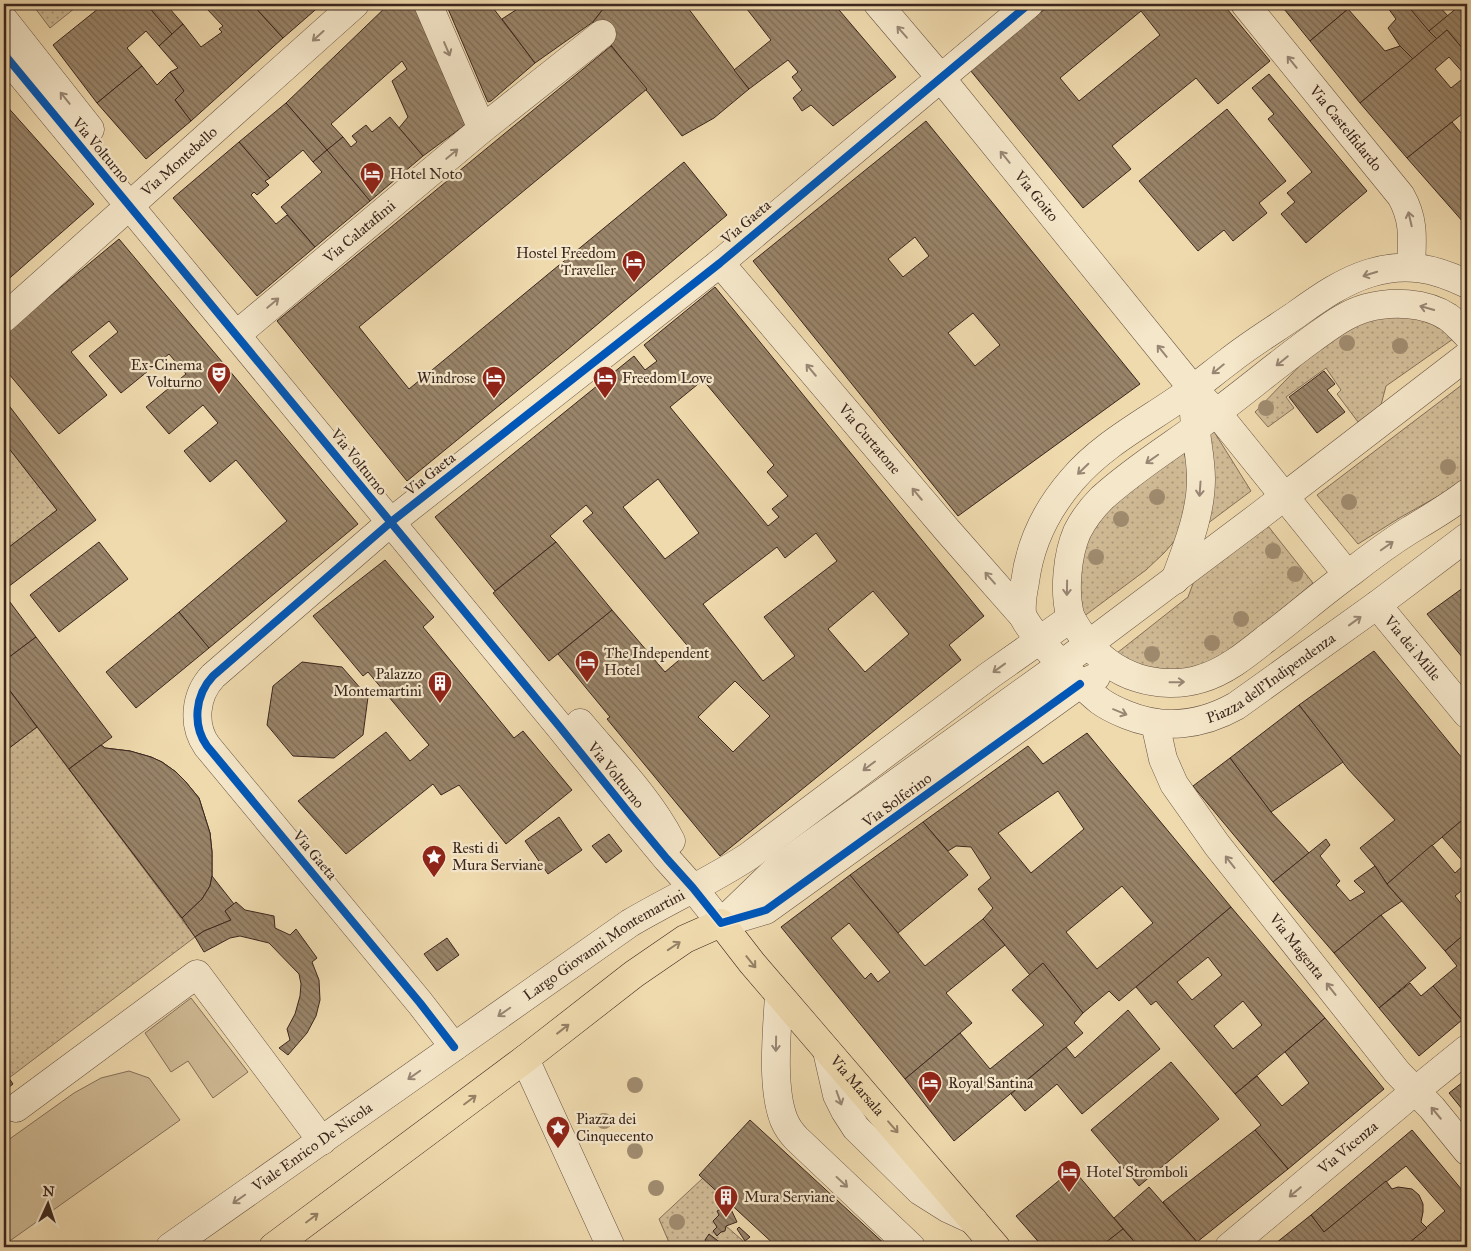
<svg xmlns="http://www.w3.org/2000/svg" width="1471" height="1251" viewBox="0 0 1471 1251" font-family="'IM FELL Great Primer',serif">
  <defs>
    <pattern id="park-dots" width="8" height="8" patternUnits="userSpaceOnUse" patternTransform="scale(1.25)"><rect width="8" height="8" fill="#d0bb96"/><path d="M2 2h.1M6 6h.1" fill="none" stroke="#aa987a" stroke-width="1.8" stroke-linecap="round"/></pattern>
    <pattern id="building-back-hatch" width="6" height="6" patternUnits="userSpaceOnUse" patternTransform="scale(1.25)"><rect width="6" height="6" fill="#998469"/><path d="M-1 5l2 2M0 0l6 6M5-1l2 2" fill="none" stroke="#7e6c56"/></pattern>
  </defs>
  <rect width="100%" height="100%" fill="#efdaae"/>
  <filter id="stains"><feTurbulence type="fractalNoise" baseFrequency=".004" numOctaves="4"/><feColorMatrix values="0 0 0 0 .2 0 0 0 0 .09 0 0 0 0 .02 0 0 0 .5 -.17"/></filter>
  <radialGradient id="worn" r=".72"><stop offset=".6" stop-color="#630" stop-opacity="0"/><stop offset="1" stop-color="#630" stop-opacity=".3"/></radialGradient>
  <!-- grass -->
  <g fill="#d0bb96" stroke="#86705a">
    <path d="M191,998L248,1072L213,1098L188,1061L171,1072L145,1033Z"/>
    <path d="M129,1071L149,1078L180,1120L4,1245V1143L74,1093L101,1078Z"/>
  </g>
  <!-- park -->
  <g fill="url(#park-dots)" stroke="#86705a">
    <path d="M32,4H80L50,28Z"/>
    <path d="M1404,315L1438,324L1453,339L1386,386L1381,405L1358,422L1337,394L1341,390L1326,368L1286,397L1294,408L1268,427L1255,412L1314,351L1362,321Z"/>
    <path d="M1467,381V478L1458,485L1401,517L1358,544L1317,495Z"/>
    <path d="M1213,430L1251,491L1207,524L1204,437Z"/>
    <path d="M4,442L57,510L4,551Z"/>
    <path d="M1183,449L1187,464L1190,488L1179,536L1164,553L1146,570L1083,617L1080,603V557L1098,517Z"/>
    <path d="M1268,526L1313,583L1251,635L1216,660L1190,671L1146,673L1117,653L1188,597L1194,581Z"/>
    <path d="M37,727L195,937L9,1078L4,1071V752Z"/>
    <path d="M703,1178L727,1199L726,1226L750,1247H671L659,1219Z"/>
  </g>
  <!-- building -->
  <g fill="url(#building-back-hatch)" stroke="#3b261e" fill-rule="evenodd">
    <path d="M104,4H146L172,34L159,46L146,31L127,48L142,66L97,103L53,45Z"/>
    <path d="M146,4H177L170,9L183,24L172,34Z"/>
    <path d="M214,4H246L249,7L253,5L283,38L191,121L175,100L184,91L170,72L178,68L159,46L183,24L201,47L222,32L219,29L223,26L207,9Z"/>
    <path d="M254,4H322L283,38L253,5Z"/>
    <path d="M389,4H414L465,125L423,156L399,128L408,117L392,81L407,69L402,61L331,124L343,137L327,150L286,103Z"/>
    <path d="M446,4H490L535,63L491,101L488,102L487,100Z"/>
    <path d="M525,4H600L603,9L593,22L535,63L502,19Z"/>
    <path d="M607,4H685L749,89L714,118L682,136L593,22Z"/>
    <path d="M743,4H834L896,77L833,126L811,105L802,111L793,98L802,90L792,77L798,72L788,60L749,89L734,70L771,40Z"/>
    <path d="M1051,4H1223L1270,61L1218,104L1196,78L1112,146L1131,169L1083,208L970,70ZM1141,11L1160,35L1079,101L1060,78Z"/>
    <path d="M1280,4H1344L1348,9L1310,41Z"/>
    <path d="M1385,4H1406L1437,39L1413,59L1400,46L1388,28L1396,19Z"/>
    <path d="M1406,4H1437L1448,16L1429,31Z"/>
    <path d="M1462,4H1467V18L1458,7Z"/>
    <path d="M1458,7L1467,18V54L1447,30L1437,39L1429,31Z"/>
    <path d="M1348,9L1385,51L1400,46L1413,59L1360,103L1310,41Z"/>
    <path d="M1447,30L1467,54V110L1407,158L1360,103ZM1449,57L1466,76L1451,88L1435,69Z"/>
    <path d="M611,46L647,89L359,327L409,389L684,162L727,215L567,350L407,481L277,321Z"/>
    <path d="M142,66L157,85L170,72L184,91L175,100L191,121L146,159L97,103Z"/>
    <path d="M1269,74L1367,191L1306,243L1281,214L1295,202L1287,193L1312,172L1268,119L1274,114L1252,88Z"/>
    <path d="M4,103L94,204L4,283Z"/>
    <path d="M286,103L327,150L313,162L303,150L270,178L239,142Z"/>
    <path d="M1227,109L1286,181L1259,203L1267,213L1233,241L1224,230L1198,251L1139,181Z"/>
    <path d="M390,117L423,156L370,201L327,150L343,137L351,147L357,142L352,136L366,125L372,132Z"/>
    <path d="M926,121L1140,384L958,516L753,261ZM915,237L929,256L903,277L888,259ZM973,313L1000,345L975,366L948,333Z"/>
    <path d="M1452,122L1467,140V220L1464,223L1407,158Z"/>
    <path d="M239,142L270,178L265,181L269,185L257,195L254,192L251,195L276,224L287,215L315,247L257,296L173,198Z"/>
    <path d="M327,150L370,201L315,247L281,207L322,172L313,162Z"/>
    <path d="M119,239L358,524L209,648L179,612L287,521L236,460L210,482L184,451L218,423L203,405L169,434L146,407L186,374L169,354L121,393L89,356L118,332L109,321L71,352L107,395L59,434L4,368V334Z"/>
    <path d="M715,287L984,616L949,645L961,660L720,856L607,719L610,717L558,654L612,610L665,672L691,650L583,521L593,513L586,505L550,536L556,542L495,591L435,517L634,356L645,370L657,361L644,345ZM703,380L774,465L767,472L788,496L772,509L779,517L768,526L670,407ZM658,479L699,533L665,559L623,507ZM816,533L837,561L764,617L795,656L763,681L703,604L777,547L785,558ZM873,591L909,634L865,672L828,629ZM735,681L770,716L733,752L698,717Z"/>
    <path d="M1324,371L1335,384L1327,390L1345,412L1317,433L1289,397Z"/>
    <path d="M4,399L96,520L4,590V551L57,510L4,442Z"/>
    <path d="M99,542L128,579L59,632L30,595Z"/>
    <path d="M556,542L612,610L549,661L493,593Z"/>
    <path d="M385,560L434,617L423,627L514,738L523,731L572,790L506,844L459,785L441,795L433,784L346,854L298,801L386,732L410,761L429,745L368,672L363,676L313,616Z"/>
    <path d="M1467,585V663L1427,614Z"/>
    <path d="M4,594L36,637L4,661Z"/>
    <path d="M179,612L209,648L136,708L106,672Z"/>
    <path d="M36,637L112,737L69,769L4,683V661Z"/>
    <path d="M1374,651L1467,764V816L1387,884L1375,866L1360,848L1395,820L1348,769L1299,705Z"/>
    <path d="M302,662L342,667L368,697L363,735L334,758L293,756L267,725L273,686Z"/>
    <path d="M4,683L37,727L4,752Z"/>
    <path d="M1299,705L1343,762L1271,812L1230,758Z"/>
    <path d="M1087,733L1231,907L1119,1001L1109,991L1083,1013L1043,963L1030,975L983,919L993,908L978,889L991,878L971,847L956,846L948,851L923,822L1028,746L1043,764ZM1058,791L1084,829L1031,873L998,833ZM1122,886L1153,923L1097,969L1066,932Z"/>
    <path d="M101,745L105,748L130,751L151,757L162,762L176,772L185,781L199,798L210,833L212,852V876L210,886L202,899L182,918L69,769ZM128,759L134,763H144L163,775L192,804L200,826L203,849V872L195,892L184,905L87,779L91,761Z"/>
    <path d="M101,745L105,748L130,751L151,757L162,762L176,772L185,781L199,798L210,833L212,852V876L210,886L202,899L182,918L69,769Z"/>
    <path d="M1230,758L1271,812L1309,853L1273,882L1193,786Z"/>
    <path d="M1467,816V866L1442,837Z"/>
    <path d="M559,817L582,850L548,874L525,841Z"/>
    <path d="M923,822L968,875L898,933L850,875Z"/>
    <path d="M609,834L622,851L606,863L592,846Z"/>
    <path d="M1326,839L1330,845L1320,856L1340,881L1336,885L1350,901L1365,892L1354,881L1375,866L1387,884L1402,901L1381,915L1334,953L1273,882Z"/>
    <path d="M1432,845L1455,873L1465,864L1467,866V886L1455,896L1467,911V932L1445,951L1387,884Z"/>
    <path d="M850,875L925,966L983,919L1005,945L946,993L972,1023L905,1079L781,927ZM849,923L890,972L878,982L871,973L865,979L831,938Z"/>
    <path d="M212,876L234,904L225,911L231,920L204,931L195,937L182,918L202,899L210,886Z"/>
    <path d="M236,902L245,910L274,916L275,928L290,935L296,929L317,958L312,962L319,980L320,1000L316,1016L307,1033L288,1055L279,1048L290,1040L287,1029L295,1014L300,996L301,984L299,974L269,943L240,936L230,938L204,952L195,937L204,931L231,920L225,911Z"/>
    <path d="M1231,907L1325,1018L1235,1094L1156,1001L1151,1005L1136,987ZM1208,957L1222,975L1192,1000L1177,982ZM1243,1001L1262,1025L1233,1049L1214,1026Z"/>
    <path d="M1381,915L1426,968L1379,1008L1334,953Z"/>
    <path d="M1467,932V1016L1462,1020L1433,986L1457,966L1445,951Z"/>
    <path d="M447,938L459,955L437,971L424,954Z"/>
    <path d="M1043,963L1083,1013L1074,1023L1083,1033L954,1141L905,1079L960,1033L990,1069L1044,1025L1012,990Z"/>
    <path d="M1410,983L1421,996L1433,986L1462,1020L1419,1056L1379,1008Z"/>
    <path d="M1128,1010L1160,1049L1082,1114L1057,1084L1025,1111L1011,1094L1066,1047L1075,1058Z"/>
    <path d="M1325,1018L1384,1089L1288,1169L1255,1130L1261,1125L1235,1094L1257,1076L1282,1106L1309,1083L1285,1052Z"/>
    <path d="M1171,1062L1219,1119L1139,1186L1091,1130Z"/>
    <path d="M4,1071L13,1084L4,1091Z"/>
    <path d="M1467,1079V1115L1449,1093Z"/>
    <path d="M750,1120L888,1247H777L699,1175Z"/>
    <path d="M1255,1130L1288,1169L1197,1242L1163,1202Z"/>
    <path d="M1412,1130L1467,1196V1247H1404L1445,1211L1406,1166L1324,1232L1311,1215Z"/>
    <path d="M1073,1169L1123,1229L1100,1247H1043L1016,1216Z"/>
    <path d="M1386,1181L1392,1189L1398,1187L1412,1189L1419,1195L1423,1204V1212L1421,1222L1427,1228L1404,1247H1271L1311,1215L1324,1232Z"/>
    <path d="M1149,1187L1197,1242L1191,1247H1139L1114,1218Z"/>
    <path d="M729,1205L737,1222L726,1226L725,1231L721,1232L717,1236L713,1231L717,1227L713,1221L719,1215L717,1211Z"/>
    <path d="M739,1227L750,1237L745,1241L737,1229Z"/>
    <path d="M1123,1229L1139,1247H1100Z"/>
    <path d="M709,1234L726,1247H706L708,1246L705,1240Z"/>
  </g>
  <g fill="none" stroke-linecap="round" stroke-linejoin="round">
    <defs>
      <g id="minor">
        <path d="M428,4L482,129"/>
        <path id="s1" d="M878,4L940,77L1193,389L1217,413L1347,574"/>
        <path id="s2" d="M1245,4L1401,196C1415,221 1412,240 1411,267"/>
        <path d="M4,20L90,129"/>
        <path d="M4,54L559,726L633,818L667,859L693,888L721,923"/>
        <path id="s3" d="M720,263L948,531L1022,615"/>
        <path id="s4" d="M1467,284C1434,268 1406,262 1370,273C1341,282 1318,299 1294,316C1272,331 1249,345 1229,361C1217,370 1206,379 1194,388C1154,418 1105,441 1072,480C1046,510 1030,543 1025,582C1023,592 1021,603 1022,613C1024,629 1085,689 1100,701C1108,707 1117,711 1127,715C1164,730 1202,725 1236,706L1377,605L1467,537"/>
        <path id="s5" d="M4,318L355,4"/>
        <path id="s6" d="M236,335L482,129L602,34"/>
        <path d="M1467,335C1461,329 1455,322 1448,317C1425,302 1392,301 1366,308C1345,314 1329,327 1312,339C1279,363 1248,389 1216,413C1178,442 1137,466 1102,498C1092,508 1083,520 1077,532C1067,555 1064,591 1070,615C1073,623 1079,631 1084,638C1097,656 1116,671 1138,678C1157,684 1181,685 1200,679C1225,672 1247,654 1267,638C1295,617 1321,594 1350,573C1369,558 1389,543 1410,530C1430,518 1449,507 1467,493"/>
        <path d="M1175,580C1187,547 1201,514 1201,479C1201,456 1195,435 1194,413"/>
        <path id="s7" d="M1377,605L1467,714"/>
        <path d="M580,723C611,760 649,798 671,841"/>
        <path id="s8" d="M1155,723L1163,759L1174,784L1217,845L1397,1072L1432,1108L1467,1151"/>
        <path d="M721,923L778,868L1062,664L1259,516L1467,356"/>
        <path d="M722,923L766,910L1080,684L1096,677"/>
        <path d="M779,995C777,1030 771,1088 784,1120C787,1127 791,1133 797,1139L911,1247"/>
        <path d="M454,1047L420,1003L207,746C192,725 195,695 213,676L391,522L720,263L1029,4"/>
        <path d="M827,1051L837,1095L845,1111L856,1128L920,1191L947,1208L973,1220"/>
        <path d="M525,1059L611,1247"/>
        <path d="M16,1108L197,974L322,1141"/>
        <path id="s9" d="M170,1247L630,923C669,900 711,881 749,856L990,675L1071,618"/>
        <path id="s10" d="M1229,1247L1415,1091L1467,1049"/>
      </g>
      <g id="major">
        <path id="s11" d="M273,1247L525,1059L634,974L685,939L721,923L752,963L996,1247"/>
      </g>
    </defs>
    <!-- minor casing -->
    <use href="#minor" stroke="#685342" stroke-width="29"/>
    <!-- major casing -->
    <use href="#major" stroke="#3b261e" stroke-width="29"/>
    <!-- minor -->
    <use href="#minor" stroke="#f5e7ca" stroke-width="28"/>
    <!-- major -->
    <use href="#major" stroke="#efdaae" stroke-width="28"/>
    <defs>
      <g id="cycleway">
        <path d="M4,54L559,726L633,818L667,859L693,888L721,923L766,910L1080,684"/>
        <path d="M454,1047L420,1003L207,746C192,725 195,695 213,676L391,522L720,263L1029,4"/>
      </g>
    </defs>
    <!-- cycleway casing -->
    <use href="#cycleway" stroke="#f5e7ca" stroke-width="11"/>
    <!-- cycleway -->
    <use href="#cycleway" stroke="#0057b8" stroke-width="8"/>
  </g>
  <!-- trees -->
  <g fill="#a08b6f">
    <circle cx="1347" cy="343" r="8"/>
    <circle cx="1400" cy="346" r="8"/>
    <circle cx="1266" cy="408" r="8"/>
    <circle cx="1448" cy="467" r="8"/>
    <circle cx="1157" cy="497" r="8"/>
    <circle cx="1349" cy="502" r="8"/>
    <circle cx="1121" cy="519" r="8"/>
    <circle cx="1273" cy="551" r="8"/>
    <circle cx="1096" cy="557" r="8"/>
    <circle cx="1295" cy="574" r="8"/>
    <circle cx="1241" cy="619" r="8"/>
    <circle cx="1212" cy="643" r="8"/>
    <circle cx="1152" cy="654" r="8"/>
    <circle cx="635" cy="1085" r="8"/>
    <circle cx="604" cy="1121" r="8"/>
    <circle cx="635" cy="1151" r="8"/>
    <circle cx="656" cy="1188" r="8"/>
    <circle cx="677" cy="1222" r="8"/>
  </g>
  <!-- one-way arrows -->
  <defs><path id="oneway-shaft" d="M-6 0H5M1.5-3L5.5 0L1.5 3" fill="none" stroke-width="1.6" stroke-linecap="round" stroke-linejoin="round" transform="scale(1.25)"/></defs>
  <g stroke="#988674">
    <use href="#oneway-shaft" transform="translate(902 32) rotate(-131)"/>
    <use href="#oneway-shaft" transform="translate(318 36) rotate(138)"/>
    <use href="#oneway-shaft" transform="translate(447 49) rotate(67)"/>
    <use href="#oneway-shaft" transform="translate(1292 62) rotate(-129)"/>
    <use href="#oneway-shaft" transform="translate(65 98) rotate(-129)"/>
    <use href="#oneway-shaft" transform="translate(452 154) rotate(-40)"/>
    <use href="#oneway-shaft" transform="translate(1005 157) rotate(-129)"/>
    <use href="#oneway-shaft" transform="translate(1410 219) rotate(-103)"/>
    <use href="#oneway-shaft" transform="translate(1370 274) rotate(163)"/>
    <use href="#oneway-shaft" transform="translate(273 303) rotate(-40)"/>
    <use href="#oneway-shaft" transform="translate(1427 308) rotate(-164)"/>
    <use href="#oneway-shaft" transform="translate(1162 351) rotate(-129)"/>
    <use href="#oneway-shaft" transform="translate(1282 361) rotate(141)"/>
    <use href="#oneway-shaft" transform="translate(1218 369) rotate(141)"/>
    <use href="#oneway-shaft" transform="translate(811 370) rotate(-130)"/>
    <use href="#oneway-shaft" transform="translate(1152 459) rotate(145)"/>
    <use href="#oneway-shaft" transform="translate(1083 469) rotate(136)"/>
    <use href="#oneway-shaft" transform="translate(1200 489) rotate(94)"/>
    <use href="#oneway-shaft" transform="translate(917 494) rotate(-130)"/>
    <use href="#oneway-shaft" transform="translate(1387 546) rotate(-35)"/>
    <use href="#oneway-shaft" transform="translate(990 578) rotate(-131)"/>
    <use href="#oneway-shaft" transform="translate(1067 588) rotate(91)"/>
    <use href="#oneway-shaft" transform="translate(1355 621) rotate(-36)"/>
    <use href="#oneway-shaft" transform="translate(999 668) rotate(144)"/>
    <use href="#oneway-shaft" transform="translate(1177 682) rotate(-1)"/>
    <use href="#oneway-shaft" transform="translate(1120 712) rotate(22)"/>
    <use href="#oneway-shaft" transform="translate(869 766) rotate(143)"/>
    <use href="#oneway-shaft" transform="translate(1230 862) rotate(-128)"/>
    <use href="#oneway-shaft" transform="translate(1331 989) rotate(-128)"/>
    <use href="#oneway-shaft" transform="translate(504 1012) rotate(145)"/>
    <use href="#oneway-shaft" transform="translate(776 1044) rotate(91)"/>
    <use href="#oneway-shaft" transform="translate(414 1075) rotate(145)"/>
    <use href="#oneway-shaft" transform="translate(839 1098) rotate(70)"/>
    <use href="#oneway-shaft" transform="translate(1436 1113) rotate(-130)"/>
    <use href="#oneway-shaft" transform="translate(842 1182) rotate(43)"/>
    <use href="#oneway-shaft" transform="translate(1295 1192) rotate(140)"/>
    <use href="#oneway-shaft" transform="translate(239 1199) rotate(145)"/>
  </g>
  <g stroke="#958066">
    <use href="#oneway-shaft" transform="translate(674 946) rotate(-34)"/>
    <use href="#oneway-shaft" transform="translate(751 962) rotate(51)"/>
    <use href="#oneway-shaft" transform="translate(563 1029) rotate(-38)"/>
    <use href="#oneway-shaft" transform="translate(470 1100) rotate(-37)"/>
    <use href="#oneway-shaft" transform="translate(893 1127) rotate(49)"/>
    <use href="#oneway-shaft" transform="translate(312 1218) rotate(-37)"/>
  </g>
  <!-- icons -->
  <defs>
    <symbol id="hotel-pin" viewBox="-11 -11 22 30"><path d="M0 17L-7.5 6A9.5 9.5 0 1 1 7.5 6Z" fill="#8f2418" stroke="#f5e7ca"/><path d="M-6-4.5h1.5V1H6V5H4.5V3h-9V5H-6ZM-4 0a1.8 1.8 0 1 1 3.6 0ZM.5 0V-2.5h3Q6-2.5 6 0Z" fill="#fff"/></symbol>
    <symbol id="theatre-pin" viewBox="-11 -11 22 30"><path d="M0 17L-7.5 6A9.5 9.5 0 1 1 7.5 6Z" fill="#8f2418" stroke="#f5e7ca"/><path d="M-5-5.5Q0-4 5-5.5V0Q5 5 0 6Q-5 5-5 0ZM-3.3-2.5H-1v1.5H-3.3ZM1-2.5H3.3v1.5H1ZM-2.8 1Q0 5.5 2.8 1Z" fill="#fff"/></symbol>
    <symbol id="building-pin" viewBox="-11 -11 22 30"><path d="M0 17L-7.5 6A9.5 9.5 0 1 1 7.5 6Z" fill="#8f2418" stroke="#f5e7ca"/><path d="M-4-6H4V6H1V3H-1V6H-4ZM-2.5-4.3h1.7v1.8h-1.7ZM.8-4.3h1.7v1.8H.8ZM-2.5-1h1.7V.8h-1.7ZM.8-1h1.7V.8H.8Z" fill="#fff"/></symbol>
    <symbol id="sight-pin" viewBox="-11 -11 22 30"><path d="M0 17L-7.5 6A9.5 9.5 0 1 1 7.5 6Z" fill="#8f2418" stroke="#f5e7ca"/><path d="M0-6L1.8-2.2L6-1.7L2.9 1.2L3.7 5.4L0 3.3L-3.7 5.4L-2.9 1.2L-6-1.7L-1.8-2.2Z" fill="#fff"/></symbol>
  </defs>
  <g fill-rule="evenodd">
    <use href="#hotel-pin" x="358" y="160" width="28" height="38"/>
    <use href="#hotel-pin" x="620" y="248" width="28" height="38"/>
    <use href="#theatre-pin" x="205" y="360" width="28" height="38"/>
    <use href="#hotel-pin" x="480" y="364" width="28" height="38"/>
    <use href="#hotel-pin" x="591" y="364" width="28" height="38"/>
    <use href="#hotel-pin" x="573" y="648" width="28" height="38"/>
    <use href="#building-pin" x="426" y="669" width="28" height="38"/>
    <use href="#sight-pin" x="420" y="843" width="28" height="38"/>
    <use href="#hotel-pin" x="916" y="1069" width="28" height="38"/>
    <use href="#sight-pin" x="544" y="1114" width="28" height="38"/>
    <use href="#hotel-pin" x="1055" y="1158" width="28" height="38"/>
    <use href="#building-pin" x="712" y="1183" width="28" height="38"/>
  </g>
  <g text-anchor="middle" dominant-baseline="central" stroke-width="4.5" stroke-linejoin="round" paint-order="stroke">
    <!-- street labels -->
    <g font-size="15" fill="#3b261e" stroke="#f5e7ca">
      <text stroke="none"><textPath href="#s2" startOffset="160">Via Castelfidardo</textPath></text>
      <text transform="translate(101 150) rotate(50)">Via Volturno</text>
      <text stroke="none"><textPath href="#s5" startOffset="235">Via Montebello</textPath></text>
      <text stroke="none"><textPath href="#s1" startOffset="249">Via Goito</textPath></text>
      <text transform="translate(746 222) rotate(-40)">Via Gaeta</text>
      <text stroke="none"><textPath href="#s6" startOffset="161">Via Calatafimi</textPath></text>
      <text stroke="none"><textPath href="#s3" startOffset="231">Via Curtatone</textPath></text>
      <text transform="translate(359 462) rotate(51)">Via Volturno</text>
      <text transform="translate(430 474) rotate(-38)">Via Gaeta</text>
      <text stroke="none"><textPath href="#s7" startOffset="56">Via dei Mille</textPath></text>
      <text stroke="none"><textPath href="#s4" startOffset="916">Piazza dell'Indipendenza</textPath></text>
      <text transform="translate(616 775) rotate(51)">Via Volturno</text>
      <text transform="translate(897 800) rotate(-36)">Via Solferino</text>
      <text transform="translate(315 855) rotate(50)">Via Gaeta</text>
      <text stroke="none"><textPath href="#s9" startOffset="529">Largo Giovanni Montemartini</textPath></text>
      <text stroke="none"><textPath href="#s8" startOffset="268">Via Magenta</textPath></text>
      <text stroke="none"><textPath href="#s11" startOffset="766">Via Marsala</textPath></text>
      <text stroke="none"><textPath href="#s9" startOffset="174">Viale Enrico De Nicola</textPath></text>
      <text stroke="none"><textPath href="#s10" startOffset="155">Via Vicenza</textPath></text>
    </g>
    <!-- poi labels -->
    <g font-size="15" fill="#3b261e" stroke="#f5e7ca" text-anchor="start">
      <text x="390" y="174">Hotel Noto</text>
      <text x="616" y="253" text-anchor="end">Hostel Freedom<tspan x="616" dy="17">Traveller</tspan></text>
      <text x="202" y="365" text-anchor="end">Ex-Cinema<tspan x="202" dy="17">Volturno</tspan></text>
      <text x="476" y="378" text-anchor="end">Windrose</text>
      <text x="622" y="378">Freedom Love</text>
      <text x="604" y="653">The Independent<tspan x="604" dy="17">Hotel</tspan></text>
      <text x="422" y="674" text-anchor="end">Palazzo<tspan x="422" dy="17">Montemartini</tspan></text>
      <text x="452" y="848">Resti di<tspan x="452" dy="17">Mura Serviane</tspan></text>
      <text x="948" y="1083">Royal Santina</text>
      <text x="576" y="1119">Piazza dei<tspan x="576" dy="17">Cinquecento</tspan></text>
      <text x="1086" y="1172">Hotel Stromboli</text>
      <text x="744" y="1197">Mura Serviane</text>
    </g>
  </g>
  <!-- margin -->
  <rect width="1471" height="1251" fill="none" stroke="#efdaae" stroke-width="20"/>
  <rect x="5" y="5" width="1461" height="1241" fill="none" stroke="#3b261e" stroke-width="2.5"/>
  <rect x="10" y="10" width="1451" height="1231" fill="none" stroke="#3b261e"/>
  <!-- north arrow -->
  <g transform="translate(48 1204) rotate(3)" stroke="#f5e7ca" stroke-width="4" paint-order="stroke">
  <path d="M0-4L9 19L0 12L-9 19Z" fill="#3b261e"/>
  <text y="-8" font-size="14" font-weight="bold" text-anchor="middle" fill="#3b261e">N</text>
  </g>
  <rect width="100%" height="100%" filter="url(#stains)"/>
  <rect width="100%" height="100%" fill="url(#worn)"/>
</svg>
